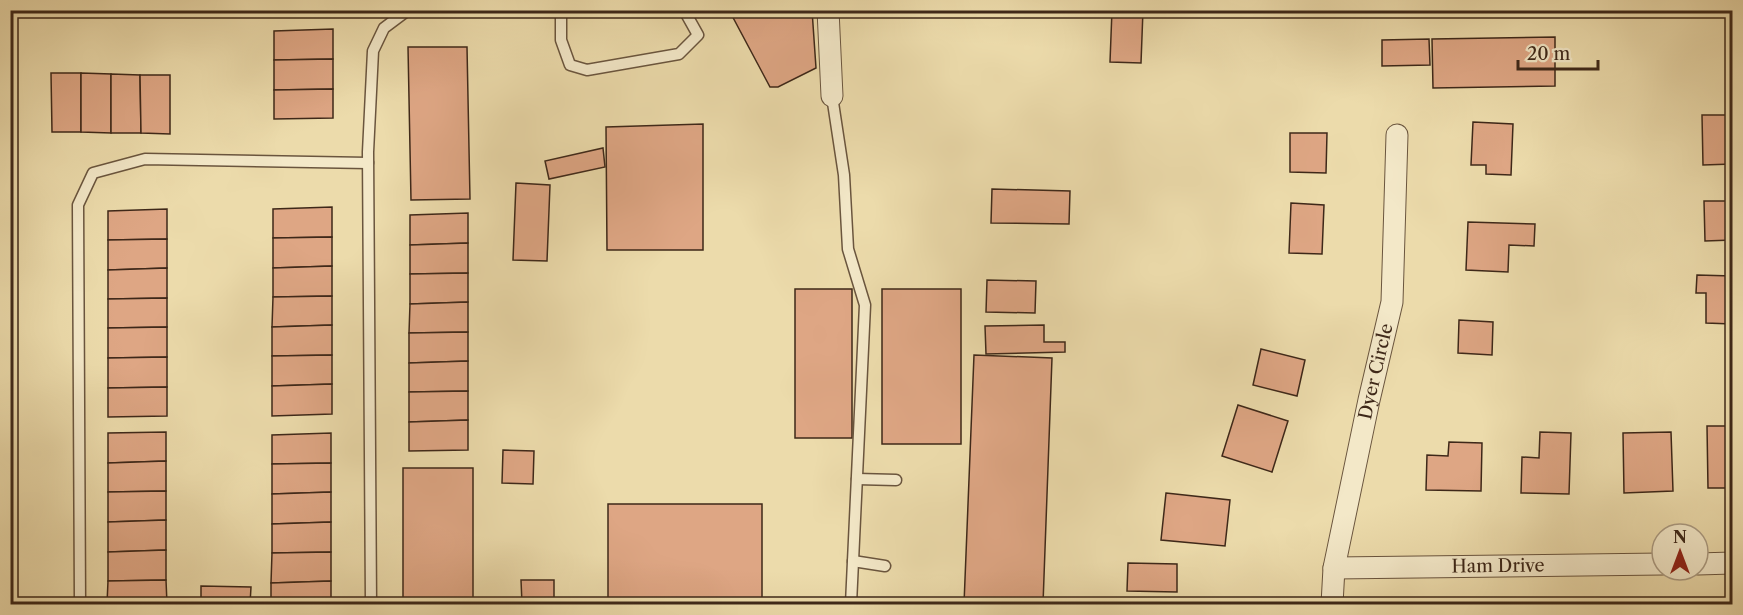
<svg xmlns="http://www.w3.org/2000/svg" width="1743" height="615" viewBox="0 0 1743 615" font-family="'Libre Caslon Text',serif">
  <rect width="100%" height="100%" fill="#ecdbab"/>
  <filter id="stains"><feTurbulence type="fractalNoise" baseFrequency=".00333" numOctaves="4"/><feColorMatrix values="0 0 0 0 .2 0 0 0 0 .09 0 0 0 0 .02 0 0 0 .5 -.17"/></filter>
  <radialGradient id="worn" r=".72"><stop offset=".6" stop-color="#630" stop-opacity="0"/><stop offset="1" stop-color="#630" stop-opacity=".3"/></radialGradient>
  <!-- building -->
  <g fill="#dea684" stroke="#3e2819" stroke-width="1.5">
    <path d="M729,10H812L816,68L778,87H770Z"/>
    <path d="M1112,10H1143L1141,63L1110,62Z"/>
    <path d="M333,29V59L274,60V31Z"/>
    <path d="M1555,37V86L1433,88L1432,39Z"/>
    <path d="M1429,39L1430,65L1382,66V40Z"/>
    <path d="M408,47H467L470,199L411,200Z"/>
    <path d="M333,59V89L274,90V60Z"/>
    <path d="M51,73H81V132H52Z"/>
    <path d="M81,73L111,74V133L81,132Z"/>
    <path d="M111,74L140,75L141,133H111Z"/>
    <path d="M140,75H170V134L141,133Z"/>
    <path d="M333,89V118L274,119V90Z"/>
    <path d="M1702,115H1732V164L1703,165Z"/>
    <path d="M1473,122L1513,124L1511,175L1486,174V165H1471Z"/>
    <path d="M703,124V250H607L606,127Z"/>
    <path d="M1290,133H1327L1326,173L1290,172Z"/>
    <path d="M603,148L605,167L549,179L545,161Z"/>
    <path d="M516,183L550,185L547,261L513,260Z"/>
    <path d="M992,189L1070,191L1069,224L991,223Z"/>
    <path d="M1704,201H1732V240L1705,241Z"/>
    <path d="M1291,203L1324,205L1322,254L1289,253Z"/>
    <path d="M332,207V237L273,238V209Z"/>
    <path d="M167,209V239L108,240V211Z"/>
    <path d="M468,213V243L410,245V215Z"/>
    <path d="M1468,222L1535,224L1534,246L1509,245L1508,272L1466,270Z"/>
    <path d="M332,237V266L273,268V238Z"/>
    <path d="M167,239V268L108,270V240Z"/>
    <path d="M468,243V273L410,274V245Z"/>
    <path d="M332,266V296L273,297V268Z"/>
    <path d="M167,268V298L108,299V270Z"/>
    <path d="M468,273V302L410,304V274Z"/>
    <path d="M1697,275L1732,276V324L1706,323V293H1696Z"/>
    <path d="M987,280L1036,281L1035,313L986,312Z"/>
    <rect x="795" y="289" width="57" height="149"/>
    <rect x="882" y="289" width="79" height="155"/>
    <path d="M332,296V325L272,327L273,297Z"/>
    <path d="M167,298V327L108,328V299Z"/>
    <path d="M468,302V332L409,333L410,304Z"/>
    <path d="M1459,320L1493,322L1492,355L1458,353Z"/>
    <path d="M332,325V355L272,356V327Z"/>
    <path d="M1044,325V342H1065V352L986,354L985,326Z"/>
    <path d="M167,327V357L108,358V328Z"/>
    <path d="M468,332V361L409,363V333Z"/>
    <path d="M1261,349L1305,360L1297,396L1253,385Z"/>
    <path d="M332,355V384L272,386V356Z"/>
    <path d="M974,355L1052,358L1043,604H964Z"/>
    <path d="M167,357V387L108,388V358Z"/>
    <path d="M468,361V391L409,392V363Z"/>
    <path d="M332,384V414L272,416V386Z"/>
    <path d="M167,387V416L108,417V388Z"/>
    <path d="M468,391V420L409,422V392Z"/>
    <path d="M1238,405L1288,421L1272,472L1222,456Z"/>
    <path d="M468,420V450L409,451V422Z"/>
    <path d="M1707,426H1732V488H1708Z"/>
    <path d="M166,432V461L108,463V433Z"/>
    <path d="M1540,432L1571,433L1569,494L1521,493L1522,457L1539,458Z"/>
    <path d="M1671,432L1673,491L1624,493L1623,433Z"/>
    <path d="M331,433V463L272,464V435Z"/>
    <path d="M1449,442L1482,443L1481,491L1426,490L1427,455L1448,456Z"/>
    <path d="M503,450L534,451L533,484L502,483Z"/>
    <path d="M166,461V491L108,492V463Z"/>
    <path d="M331,463V492L272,494V464Z"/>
    <rect x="403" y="468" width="70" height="136"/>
    <path d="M166,491V520L108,522V492Z"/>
    <path d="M331,492V522L272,524V494Z"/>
    <path d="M1166,493L1230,500L1225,546L1161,540Z"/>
    <rect x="608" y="504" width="154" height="100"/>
    <path d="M166,520V550L108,552V522Z"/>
    <path d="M331,522V552L272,553V524Z"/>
    <path d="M166,550V580L108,581V552Z"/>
    <path d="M331,552V581L271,583L272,553Z"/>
    <path d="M1128,563L1177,564V592L1127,591Z"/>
    <path d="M166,580L167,604H107L108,581Z"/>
    <path d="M521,580H554V604H522Z"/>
    <path d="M331,581V604H271V583Z"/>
    <path d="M201,586L251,587L250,604H201Z"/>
  </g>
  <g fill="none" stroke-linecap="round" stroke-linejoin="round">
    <defs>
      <g id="service">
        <path d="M561,10V40L570,65L587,70L679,54L698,35L684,10"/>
        <path d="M832,96L844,175L848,249L865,305L851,604"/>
        <path d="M857,479L896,480"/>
        <path d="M853,561L885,566"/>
        <path d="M80,604L78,205L93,173L145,159L368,163"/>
        <path d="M371,604L368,152L373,51L384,28L408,10"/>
      </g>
      <g id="minor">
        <path d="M828,10L832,96"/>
        <path d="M1698,564L1732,563"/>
        <path id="s1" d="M1334,568L1662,564"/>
        <path id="s2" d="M1332,604L1334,568L1369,400L1392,302L1397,135"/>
      </g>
    </defs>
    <!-- service casing -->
    <use href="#service" stroke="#6a553e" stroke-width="13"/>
    <!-- minor casing -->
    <use href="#minor" stroke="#6a553e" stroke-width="23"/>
    <!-- service -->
    <use href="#service" stroke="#f3e8c8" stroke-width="10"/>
    <!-- minor -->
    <use href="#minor" stroke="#f3e8c8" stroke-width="21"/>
  </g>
  <g text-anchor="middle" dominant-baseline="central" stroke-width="5" stroke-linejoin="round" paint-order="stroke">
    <!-- street labels -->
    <g font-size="18" fill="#3e2819" stroke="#f3e8c8">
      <text stroke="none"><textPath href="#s2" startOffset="237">Dyer Circle</textPath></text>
      <text stroke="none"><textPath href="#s1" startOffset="164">Ham Drive</textPath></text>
    </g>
  </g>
  <!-- margin -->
  <rect width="1743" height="615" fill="none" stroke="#ecdbab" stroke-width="36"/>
  <rect x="12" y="12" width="1719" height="591" fill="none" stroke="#3e2819" stroke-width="3"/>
  <rect x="18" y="18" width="1707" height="579" fill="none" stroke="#3e2819" stroke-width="1.5"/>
  <!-- north arrow -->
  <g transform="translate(1680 552)"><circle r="28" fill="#f3e8c8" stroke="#ab9b82" stroke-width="1.5"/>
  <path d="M0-4.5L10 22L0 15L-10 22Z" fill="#8f2418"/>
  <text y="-9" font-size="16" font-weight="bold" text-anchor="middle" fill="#3e2819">N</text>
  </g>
  <!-- scale -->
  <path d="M1518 60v9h80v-9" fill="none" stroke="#3e2819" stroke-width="3"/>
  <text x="1527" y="60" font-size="18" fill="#3e2819" stroke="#f3e8c8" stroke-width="4.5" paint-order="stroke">20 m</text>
  <rect width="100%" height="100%" filter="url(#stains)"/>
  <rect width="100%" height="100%" fill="url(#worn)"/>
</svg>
